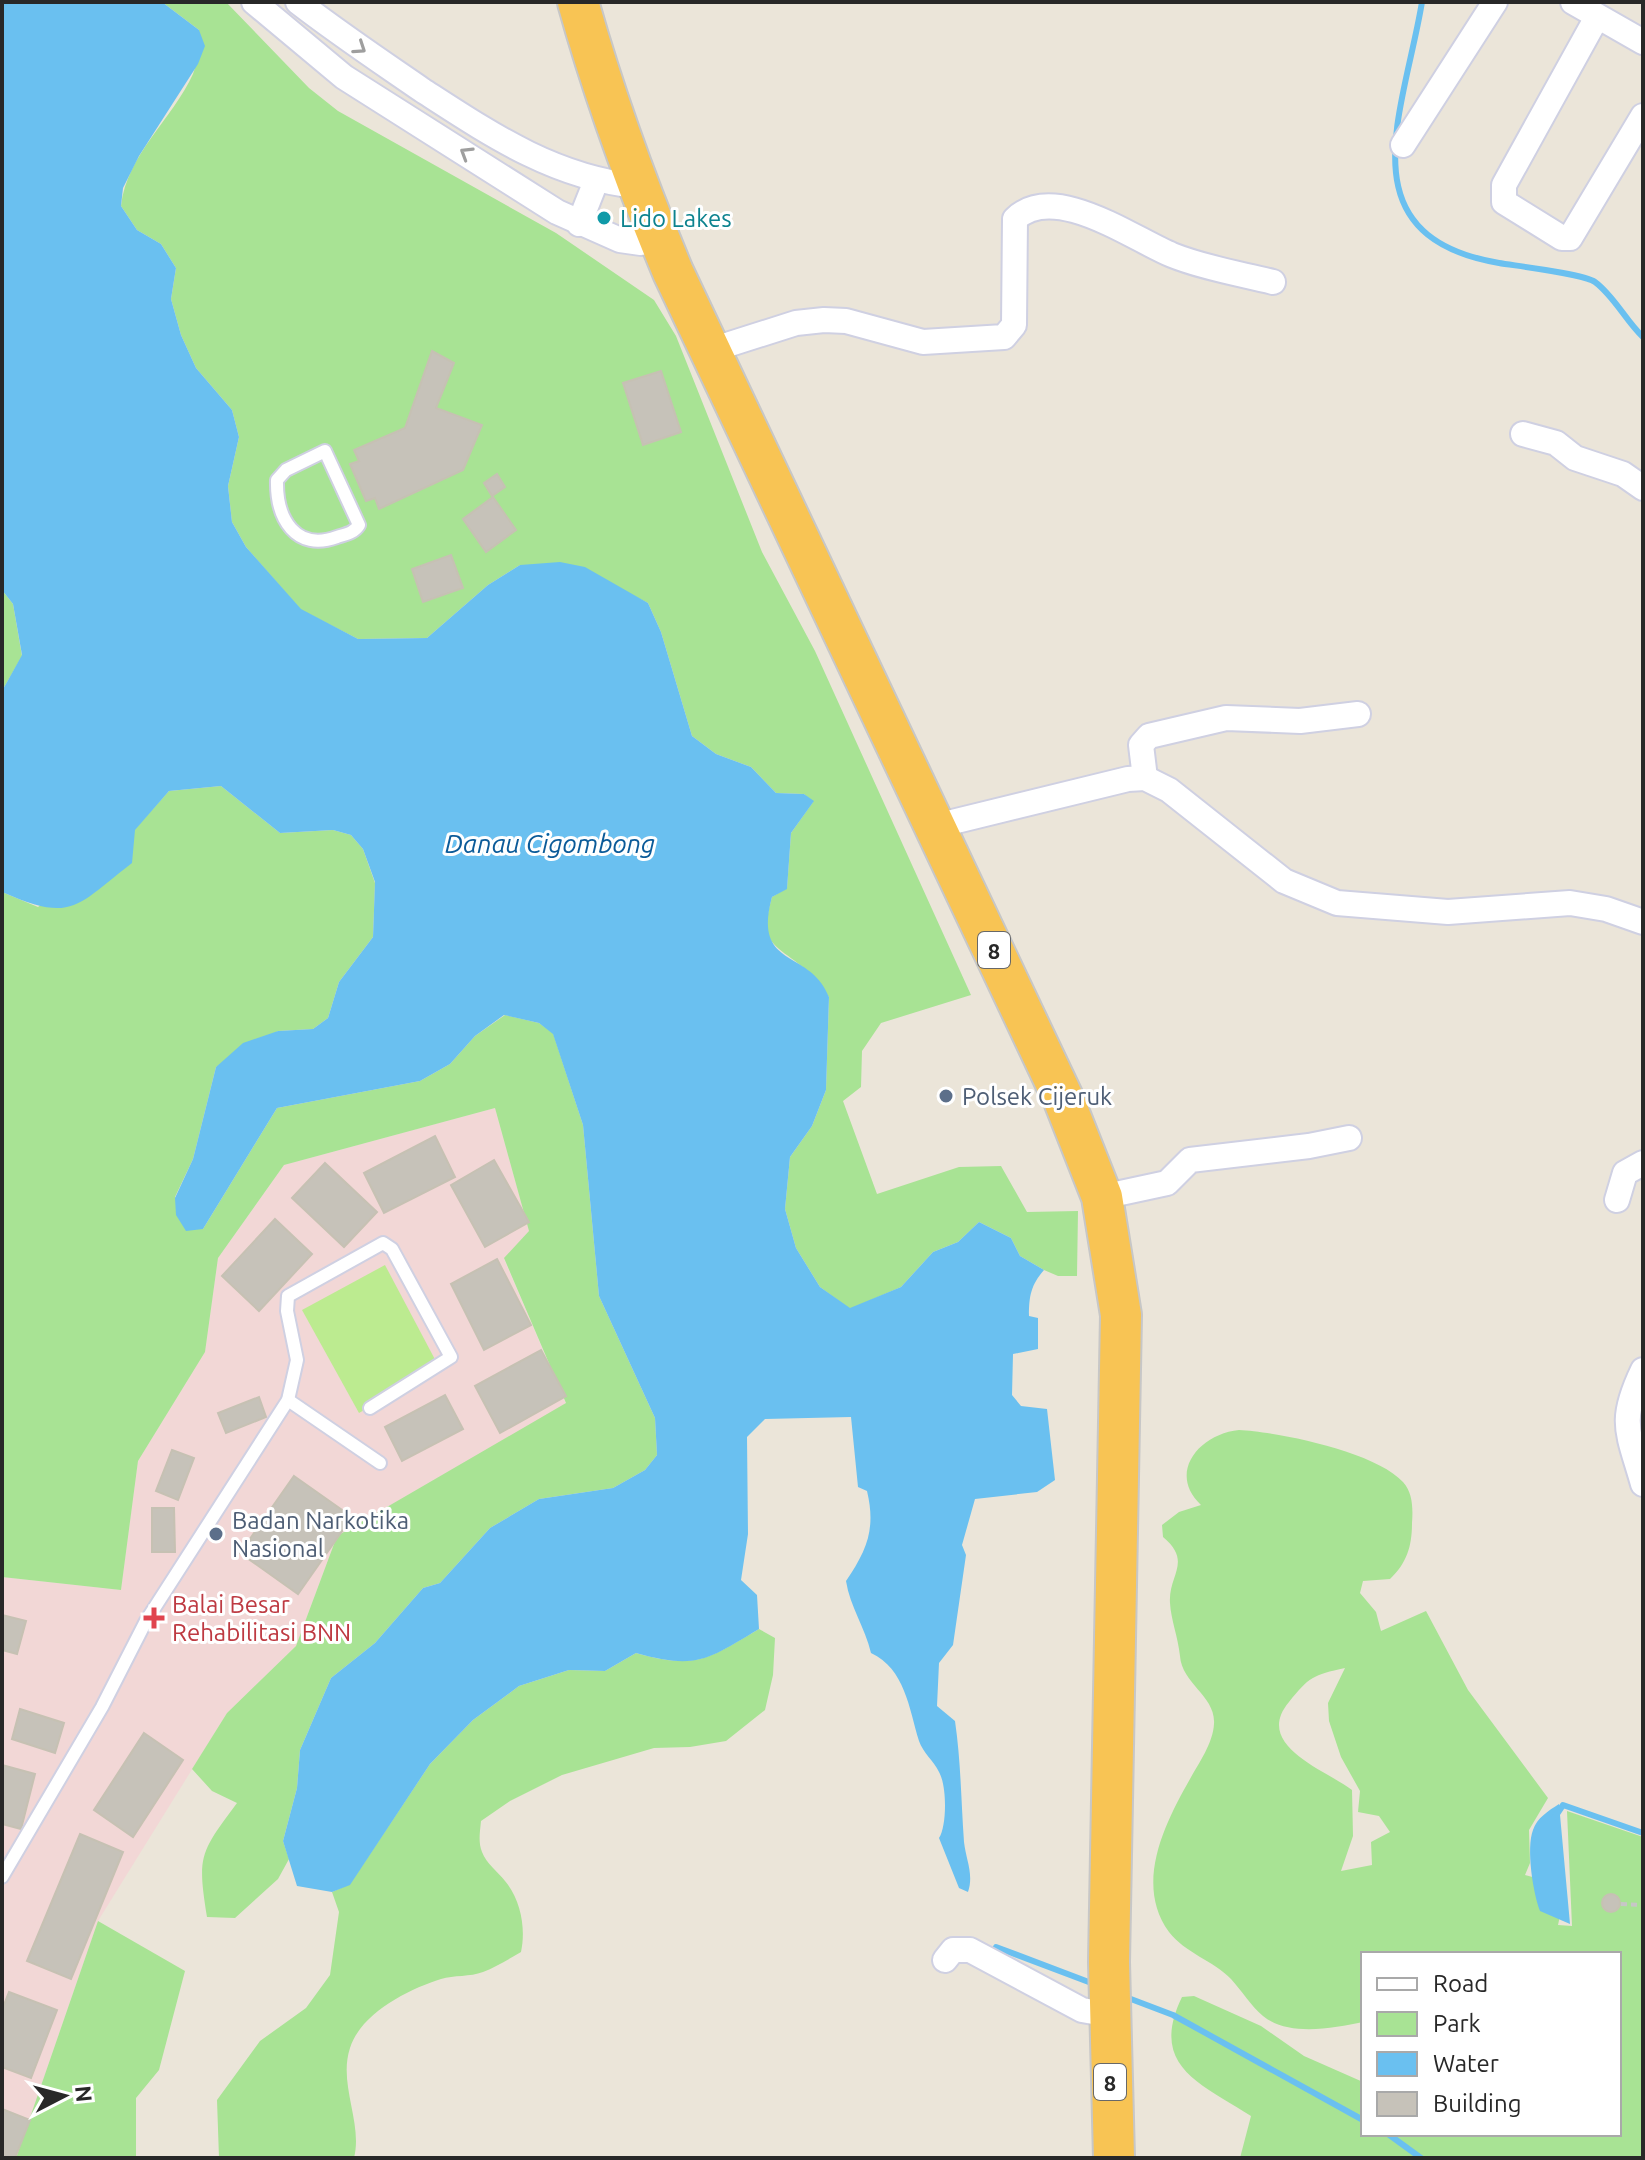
<svg xmlns="http://www.w3.org/2000/svg" width="1645" height="2160" viewBox="0 0 1645 2160" font-family="Ubuntu,sans-serif">
  <rect width="100%" height="100%" fill="#ebe5d9"/>
  <!-- medical -->
  <path fill="#f2d7d6" d="M495,1108L529,1231L504,1259L566,1404L337,1536L296,1646L227,1713L98,1921L16,2158H2V1577L121,1590L138,1461L205,1352L218,1258L284,1165Z"/>
  <!-- green -->
  <g fill="#a8e394" fill-rule="evenodd">
    <path d="M162,2H226L309,88L338,111L556,233L654,300L676,336L762,552L815,651L971,995L881,1023L862,1051L861,1087L843,1101L877,1194L959,1167L1001,1166L1027,1212L1078,1211L1077,1276H1058L1044,1270L1020,1256L1011,1238L979,1222L958,1242L933,1252L901,1287L850,1309L820,1287L796,1248L785,1209L790,1157L812,1126L826,1090L829,997C821,987 814,975 804,968C771,942 759,943 772,897L787,888L791,833L813,802L804,794L776,793L751,767L716,754L692,736L661,632L648,603L628,593L520,565L488,585L427,638L358,639L301,610L246,547L232,522L228,486L239,437L232,410L196,368L181,335L171,299L176,268L161,244L137,230L121,206C127,154 172,120 193,74C198,62 197,43 199,30Z"/>
    <path d="M2,590L13,604L22,656L2,691Z"/>
    <path d="M221,786L280,833L333,830L351,835L363,849L375,883L373,937L339,982L328,1018L313,1029L278,1031L216,1067L193,1159L175,1197L203,1229L277,1108L420,1081L450,1064L475,1036L505,1015L539,1023L553,1033L583,1125L599,1296L655,1418L657,1455L645,1470L613,1488L539,1499L490,1528L440,1583L423,1588L375,1643L331,1678L300,1750L297,1788L283,1841L289,1859L278,1879L235,1918L207,1917C197,1855 200,1853 237,1803L212,1791L192,1769L227,1713L296,1646L337,1536L566,1403L504,1258L529,1231L495,1108L284,1165L218,1258L205,1352L138,1461L121,1590L2,1577V892L38,907L134,830L169,791Z"/>
    <path d="M1239,1430C1279,1432 1376,1452 1403,1482C1413,1493 1413,1509 1412,1523C1412,1546 1407,1563 1390,1579L1363,1581L1360,1593L1376,1612L1381,1631L1426,1611L1468,1690L1548,1798L1529,1830L1530,1863L1525,1875L1540,1879L1561,1911L1558,1925L1572,1926L1567,1811L1643,1837V2158H1240L1251,2116C1202,2084 1148,2067 1182,1997L1194,1996L1261,2026L1304,2056L1363,2082V2134H1619V1954H1363V2022C1333,2028 1289,2037 1263,2016C1251,2006 1242,1991 1231,1979C1214,1961 1185,1953 1169,1932C1134,1884 1165,1823 1190,1779C1199,1763 1213,1743 1214,1724C1216,1696 1182,1684 1180,1656C1178,1637 1171,1620 1170,1603C1168,1575 1193,1562 1163,1537L1162,1525L1179,1512L1201,1505C1167,1473 1199,1434 1239,1430ZM1345,1668L1328,1703L1329,1721L1341,1757L1360,1791L1358,1812L1379,1816L1390,1832L1371,1842L1372,1865L1341,1871L1353,1836L1352,1790C1328,1771 1252,1746 1289,1702C1309,1677 1313,1675 1345,1668Z"/>
    <path d="M759,1629L775,1638L773,1675L765,1710L726,1741L690,1747L654,1748L562,1775L510,1801L481,1821C480,1832 478,1842 482,1852C486,1863 498,1872 505,1881C521,1900 526,1929 521,1952C509,1959 496,1967 483,1972C470,1977 454,1975 441,1979C409,1989 361,2013 350,2048C338,2084 363,2123 354,2158H219L217,2100L260,2041L306,2008L330,1975L339,1912L332,1892L350,1884L430,1764L473,1720L519,1686L569,1670L605,1671L636,1653C696,1670 708,1659 759,1629Z"/>
    <path d="M98,1921L185,1971L159,2070L136,2098V2158H16Z"/>
  </g>
  <!-- pitch -->
  <path fill="#bceb90" d="M385,1265L439,1367L359,1413L302,1310Z"/>
  <!-- water -->
  <g fill="#6ac0f0">
    <path d="M2,2H162L199,30L205,46L198,64L139,156L123,188L121,206L137,230L161,244L176,268L171,299L181,335L196,368L232,410L239,437L228,486L232,522L246,547L301,609L358,639L427,638L488,585L520,565L560,562L585,567L648,603L661,632L692,736L716,754L751,767L776,793L804,794L814,801L791,833L787,889L772,897C752,970 810,948 829,997L826,1090L812,1126L790,1157L785,1209L796,1248L820,1287L850,1308L901,1287L933,1252L958,1242L979,1222L1011,1238L1020,1256L1044,1270C1031,1285 1029,1296 1029,1316L1038,1318V1349L1013,1354L1012,1395L1021,1406L1047,1409L1055,1480L1037,1492L975,1499L962,1545L966,1555L953,1645L939,1663L937,1706L955,1721C961,1762 961,1801 964,1842C966,1860 974,1874 968,1892L959,1888L939,1838C947,1825 947,1786 939,1772C934,1761 923,1753 919,1741C909,1708 905,1669 871,1653C865,1627 850,1607 846,1581C867,1550 876,1529 867,1491L858,1487L851,1417L765,1419L747,1437L748,1534L741,1580L757,1595L759,1629C707,1660 697,1670 636,1653L605,1671L569,1670L519,1686L473,1720L430,1764L350,1885L332,1892L297,1886L283,1841L297,1788L300,1750L331,1678L375,1643L423,1588L440,1583L490,1528L539,1499L613,1488L645,1470L657,1455L655,1418L599,1296L583,1125L553,1034L539,1023L504,1015L475,1036L450,1064L420,1081L277,1108L203,1229L186,1231L176,1215L175,1198L193,1159L216,1067L243,1043L278,1031L313,1029L328,1018L339,982L373,937L375,882L363,849L351,835L333,830L280,833L221,786L169,791L135,830L132,863C75,907 73,923 2,892V691L22,655L13,604L2,590Z"/>
    <path d="M1559,1804L1570,1924L1540,1911C1533,1893 1526,1848 1533,1830C1537,1818 1548,1811 1559,1804Z"/>
  </g>
  <g fill="none" stroke-linecap="round" stroke-linejoin="round">
    <!-- stream -->
    <g stroke="#6ac0f0" stroke-width="6">
      <path d="M1422,2C1404,111 1343,236 1499,263C1517,266 1584,274 1595,282C1614,296 1626,321 1643,337"/>
      <path d="M1555,1817L1563,1805L1643,1833"/>
      <path d="M996,1947L1094,1984"/>
      <path d="M1123,1996L1173,2015L1363,2120"/>
      <path d="M1388,2134L1421,2158"/>
    </g>
  </g>
  <!-- building -->
  <g fill="#c6c2b9" stroke="#c6c1b3" stroke-width="2">
    <path d="M432,351L454,363L436,408L482,425L463,470L379,509L375,498L366,501L350,464L359,461L354,450L405,428Z"/>
    <path d="M661,371L681,432L643,445L623,383Z"/>
    <path d="M497,474L505,487L492,496L484,483Z"/>
    <path d="M493,497L516,530L486,552L463,519Z"/>
    <path d="M451,555L463,588L423,602L412,569Z"/>
    <path d="M435,1136L455,1177L384,1213L364,1173Z"/>
    <path d="M494,1160L529,1222L485,1247L451,1185Z"/>
    <path d="M325,1163L377,1212L344,1247L292,1198Z"/>
    <path d="M275,1219L312,1254L259,1311L222,1276Z"/>
    <path d="M497,1259L531,1325L484,1350L451,1284Z"/>
    <path d="M541,1350L566,1396L500,1433L475,1386Z"/>
    <path d="M445,1395L463,1429L402,1461L385,1427Z"/>
    <path d="M259,1397L266,1417L226,1433L218,1413Z"/>
    <path d="M172,1450L194,1458L178,1500L156,1491Z"/>
    <path d="M294,1476L352,1517L298,1594L240,1553Z"/>
    <path d="M152,1508H174L175,1552H152Z"/>
    <path d="M2,1615L26,1621L17,1654L2,1650Z"/>
    <path d="M20,1709L64,1723L55,1753L12,1739Z"/>
    <path d="M144,1733L183,1760L133,1837L94,1810Z"/>
    <path d="M2,1765L35,1774L21,1829L2,1824Z"/>
    <path d="M80,1834L123,1852L71,1979L27,1961Z"/>
    <circle cx="1611" cy="1903" r="9"/>
    <path d="M9,1992L57,2010L31,2078L2,2067V2010Z"/>
    <path d="M2,2109L30,2120L15,2158H2Z"/>
  </g>
  <g fill="none" stroke-linecap="round" stroke-linejoin="round">
    <defs>
      <g id="service">
        <path d="M325,451L359,525C354,533 346,534 337,537C296,552 276,519 277,480L286,470Z"/>
        <path d="M288,1400L380,1463"/>
        <path d="M2,1877L102,1707L146,1621L288,1400L297,1360L287,1311L288,1296L383,1243L392,1249L451,1357L370,1408"/>
      </g>
      <g id="minor">
        <path d="M254,2L344,77L557,212L620,240L641,243L660,240"/>
        <path d="M298,2C338,33 380,61 422,90C490,134 553,177 636,186"/>
        <path d="M1573,2L1643,42"/>
        <path d="M1597,17L1504,185V202L1562,238H1570L1643,116"/>
        <path d="M1403,145L1495,2"/>
        <path d="M579,224L596,181"/>
        <path d="M708,351L796,323L824,320L846,321L923,342L1004,337L1014,325L1015,219C1054,181 1133,239 1172,255C1204,268 1241,274 1273,282"/>
        <path d="M1523,434L1556,443L1575,458L1623,474L1643,488"/>
        <path d="M1145,778L1141,745L1149,736L1226,718L1300,721L1358,714"/>
        <path d="M936,826L1128,779L1145,778L1169,790L1284,881L1337,903L1448,912L1570,903L1606,909L1643,922"/>
        <path d="M1102,1197L1167,1183L1190,1160L1309,1146L1349,1138"/>
        <path d="M1617,1200L1625,1173L1643,1163"/>
        <path d="M1643,1370C1618,1422 1628,1431 1643,1484"/>
        <path d="M945,1960L953,1950H970L1082,2010L1110,2015"/>
      </g>
      <path id="trunk" d="M578,2C604,95 636,183 673,272L1063,1098L1102,1197L1121,1315L1109,1962L1114,2158"/>
    </defs>
    <!-- service casing -->
    <use href="#service" stroke="#cfd0e2" stroke-width="16"/>
    <!-- minor casing -->
    <use href="#minor" stroke="#cfd0e2" stroke-width="28"/>
    <!-- trunk casing -->
    <use href="#trunk" stroke="#c7c7c7" stroke-width="44"/>
    <!-- path -->
    <path stroke="#c7c7c7" stroke-width="4" stroke-dasharray="6 4" stroke-linecap="butt" d="M1621,1904L1643,1905"/>
    <!-- service -->
    <use href="#service" stroke="#fff" stroke-width="12"/>
    <!-- minor -->
    <use href="#minor" stroke="#fff" stroke-width="24"/>
    <!-- trunk -->
    <use href="#trunk" stroke="#f8c454" stroke-width="40"/>
  </g>
  <!-- one-way arrows -->
  <defs><path id="oneway-chevron" d="M-2-3.5L2.5 0L-2 3.5" fill="none" stroke-width="1.6" stroke-linecap="round" stroke-linejoin="round" transform="scale(2)"/></defs>
  <g stroke="#9e9e9e">
    <use href="#oneway-chevron" transform="translate(360 48) rotate(34)"/>
    <use href="#oneway-chevron" transform="translate(466 153) rotate(-148)"/>
  </g>
  <!-- markers -->
  <circle fill="#0f9aa8" stroke="#fff" stroke-width="3" cx="604" cy="218" r="8"/>
  <g fill="#5c6f8a" stroke="#fff" stroke-width="3">
    <circle cx="946" cy="1096" r="8"/>
    <circle cx="216" cy="1534" r="8"/>
  </g>
  <path fill="#e0444e" stroke="#fff" stroke-width="3" d="M150 1606h8v8h8v8h-8v8h-8v-8h-8v-8h8z"/>
  <g text-anchor="middle" dominant-baseline="central" stroke-width="6" stroke-linejoin="round" paint-order="stroke">
    <!-- shield labels -->
    <g fill="#fff" stroke="#686868" stroke-width="2">
      <rect x="978" y="932" width="32" height="36" rx="6"/>
      <rect x="1094" y="2064" width="32" height="36" rx="6"/>
    </g>
    <g font-size="22" font-weight="bold" fill="#282828">
      <text x="994" y="950">8</text>
      <text x="1110" y="2082">8</text>
    </g>
    <!-- culture labels -->
    <g font-size="24" fill="#0d838f" stroke="#fff" text-anchor="start">
      <text x="620" y="218">Lido Lakes</text>
    </g>
    <!-- service labels -->
    <g font-size="24" fill="#4e5e75" stroke="#fff" text-anchor="start">
      <text x="962" y="1096">Polsek Cijeruk</text>
      <text x="232" y="1520">Badan Narkotika<tspan x="232" dy="28">Nasional</tspan></text>
    </g>
    <!-- health labels -->
    <g font-size="24" fill="#be3a42" stroke="#fff" text-anchor="start">
      <text x="172" y="1604">Balai Besar<tspan x="172" dy="28">Rehabilitasi BNN</tspan></text>
    </g>
    <!-- water labels -->
    <g font-size="26" font-style="italic" fill="#0b5b99" stroke="#fff">
      <text x="550" y="843">Danau Cigombong</text>
    </g>
  </g>
  <!-- border -->
  <rect width="1645" height="2160" fill="none" stroke="#282828" stroke-width="8"/>
  <!-- legend -->
  <rect x="1361" y="1952" width="260" height="184" fill="#ffffff" stroke="#a9a9a9" stroke-width="2"/>
  <rect x="1377" y="1978" width="40" height="12" fill="#ffffff" stroke="#a9a9a9" stroke-width="2"/>
  <text x="1433" y="1992" font-size="24" fill="#282828">Road</text>
  <rect x="1377" y="2012" width="40" height="24" fill="#a8e394" stroke="#a9a9a9" stroke-width="2"/>
  <text x="1433" y="2032" font-size="24" fill="#282828">Park</text>
  <rect x="1377" y="2052" width="40" height="24" fill="#6ac0f0" stroke="#a9a9a9" stroke-width="2"/>
  <text x="1433" y="2072" font-size="24" fill="#282828">Water</text>
  <rect x="1377" y="2092" width="40" height="24" fill="#c6c2b9" stroke="#a9a9a9" stroke-width="2"/>
  <text x="1433" y="2112" font-size="24" fill="#282828">Building</text>
  <!-- north arrow -->
  <g transform="translate(64 2096) rotate(84)" stroke="#ffffff" stroke-width="6" paint-order="stroke">
  <path d="M0-6L14 30L0 20L-14 30Z" fill="#282828"/>
  <text y="-12" font-size="22" font-weight="bold" text-anchor="middle" fill="#282828">N</text>
  </g>
</svg>
